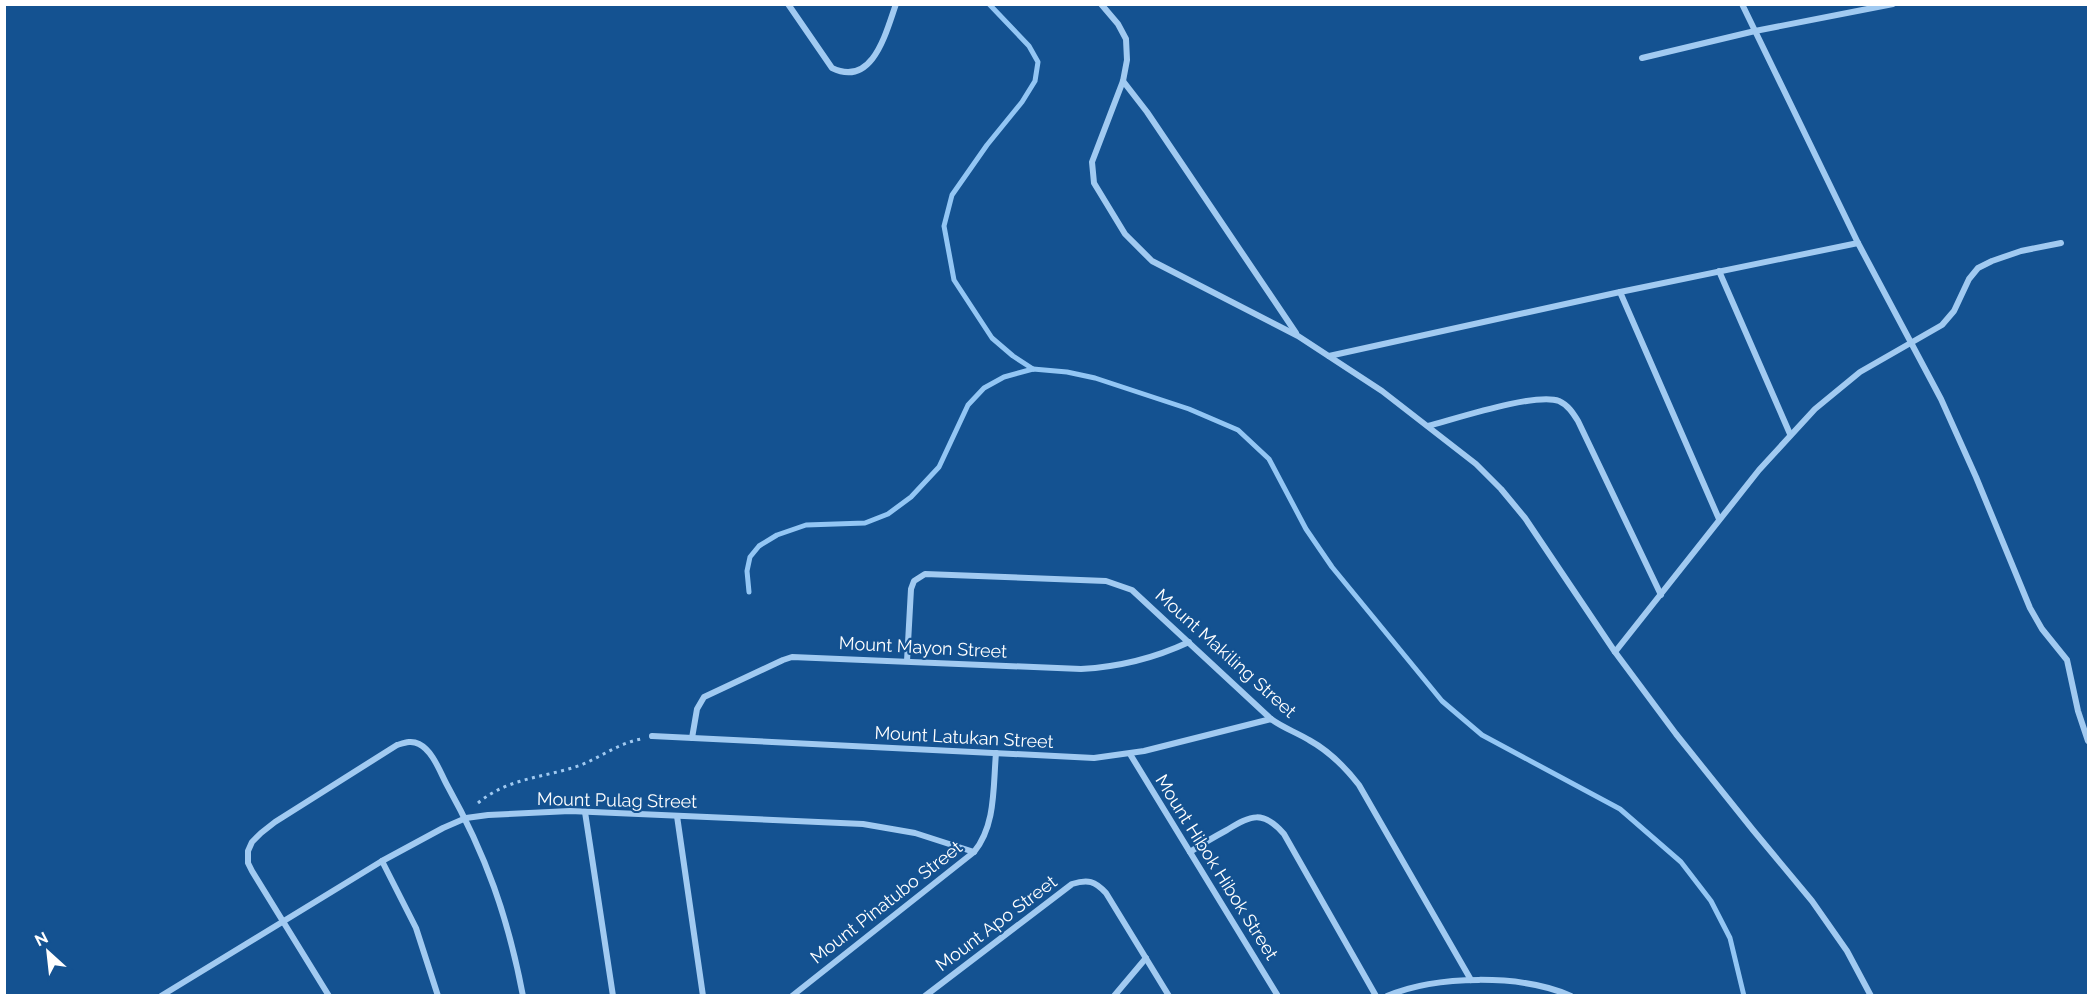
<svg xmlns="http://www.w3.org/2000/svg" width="2093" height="1000" viewBox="0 0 2093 1000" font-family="Raleway,sans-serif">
  <rect width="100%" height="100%" fill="#145291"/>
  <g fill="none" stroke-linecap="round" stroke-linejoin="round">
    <!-- stream -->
    <g stroke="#93c6f4" stroke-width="5">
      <path d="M989,4L1029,46L1038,62L1035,81L1022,102L987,145L952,195L944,226L954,280L992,338L1013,356L1033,369"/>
      <path d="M749,592L747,571L750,557L759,546L777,535L806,525L865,523L888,514L911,497L939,467L968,405L984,388L1004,377L1033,369L1067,372L1095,378L1189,409L1238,430L1269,459L1306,529L1332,567L1442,701L1482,735L1620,809L1681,862L1711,901L1730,938L1744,996"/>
    </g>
    <!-- path -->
    <path stroke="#a1caf1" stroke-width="3" stroke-dasharray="3 4.5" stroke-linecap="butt" d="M478,803C509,777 545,778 581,765C601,757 619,743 641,739"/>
    <!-- street -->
    <g stroke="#a1caf1" stroke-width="6">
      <path d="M788,4L832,68C873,88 886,32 896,4"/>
      <path d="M1101,4L1118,24L1126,39L1127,60L1123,81L1092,162L1094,183L1125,234L1152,261L1298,336L1382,391L1476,464L1501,489L1525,518L1615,652L1676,734L1753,830L1812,901L1847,951L1871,996"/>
      <path d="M1742,4L1858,243L1941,399L1976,477L2030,608L2042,629L2067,660L2078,711L2088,741"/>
      <path d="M1642,58L1755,31L1893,4"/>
      <path d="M1123,81L1147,112L1296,333"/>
      <path d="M1719,271L1790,434"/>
      <path d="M1620,292L1719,519"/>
      <path d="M1329,356L1620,292L1858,243"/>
      <path d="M1428,426C1455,419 1536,392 1559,401C1568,405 1573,413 1578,421L1661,595"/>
      <path d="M1615,652L1759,470L1815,409L1860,372L1942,325L1954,311L1969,279L1978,268L1992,261L2021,251L2061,243"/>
      <path d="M907,661L911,589L914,581L925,574L1106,581L1132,590L1271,719C1283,728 1296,732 1309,740C1329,751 1345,767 1359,785L1471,980"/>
      <path d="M652,736L1094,758L1144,751L1271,719"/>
      <path d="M692,738L697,709L704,697L783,660L792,657L1081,669C1118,667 1155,658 1189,642"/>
      <path d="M1130,754L1278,996"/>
      <path d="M585,812L613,996"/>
      <path d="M677,816L703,996"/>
      <path d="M1190,852C1202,844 1214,837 1227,830C1251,815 1263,810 1284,834L1376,996"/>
      <path d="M382,861L416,928L438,996"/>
      <path d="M161,996L382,861L443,828L466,818L488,815L570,811L863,824L915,833L974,852"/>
      <path d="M329,996L252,871L248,863V851L252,842L261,833L275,822L397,745C404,743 411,740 419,744C433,751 440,772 447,785C486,855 508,917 523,996"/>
      <path d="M792,996L974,852C996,825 993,787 996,753"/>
      <path d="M925,996L1072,884C1088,879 1095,881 1106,893L1169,996"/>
      <path d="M1114,996L1146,958"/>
      <path d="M1387,996C1436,975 1522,974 1571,996"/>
    </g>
  </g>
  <g text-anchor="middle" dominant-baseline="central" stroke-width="4.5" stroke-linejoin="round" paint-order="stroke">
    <!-- street labels -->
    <g font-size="18" fill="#fff" stroke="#145291">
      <text transform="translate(923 647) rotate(3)">Mount Mayon Street</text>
      <text transform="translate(1226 653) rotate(42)">Mount Makiling Street</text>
      <text transform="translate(964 737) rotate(3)">Mount Latukan Street</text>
      <text transform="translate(617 800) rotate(1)">Mount Pulag Street</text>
      <text transform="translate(1217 867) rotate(58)">Mount Hibok Hibok Street</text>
      <text transform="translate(886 902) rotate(-38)">Mount Pinatubo Street</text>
      <text transform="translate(996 923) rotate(-37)">Mount Apo Street</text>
    </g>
  </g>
  <!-- border -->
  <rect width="2093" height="1000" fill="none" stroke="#ffffff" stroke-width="12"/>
  <!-- north arrow -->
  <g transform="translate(48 952) rotate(333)" stroke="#145291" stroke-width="4.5" paint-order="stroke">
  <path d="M0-4.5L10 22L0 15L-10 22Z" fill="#ffffff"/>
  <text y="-9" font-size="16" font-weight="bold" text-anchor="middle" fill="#ffffff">N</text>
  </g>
</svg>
